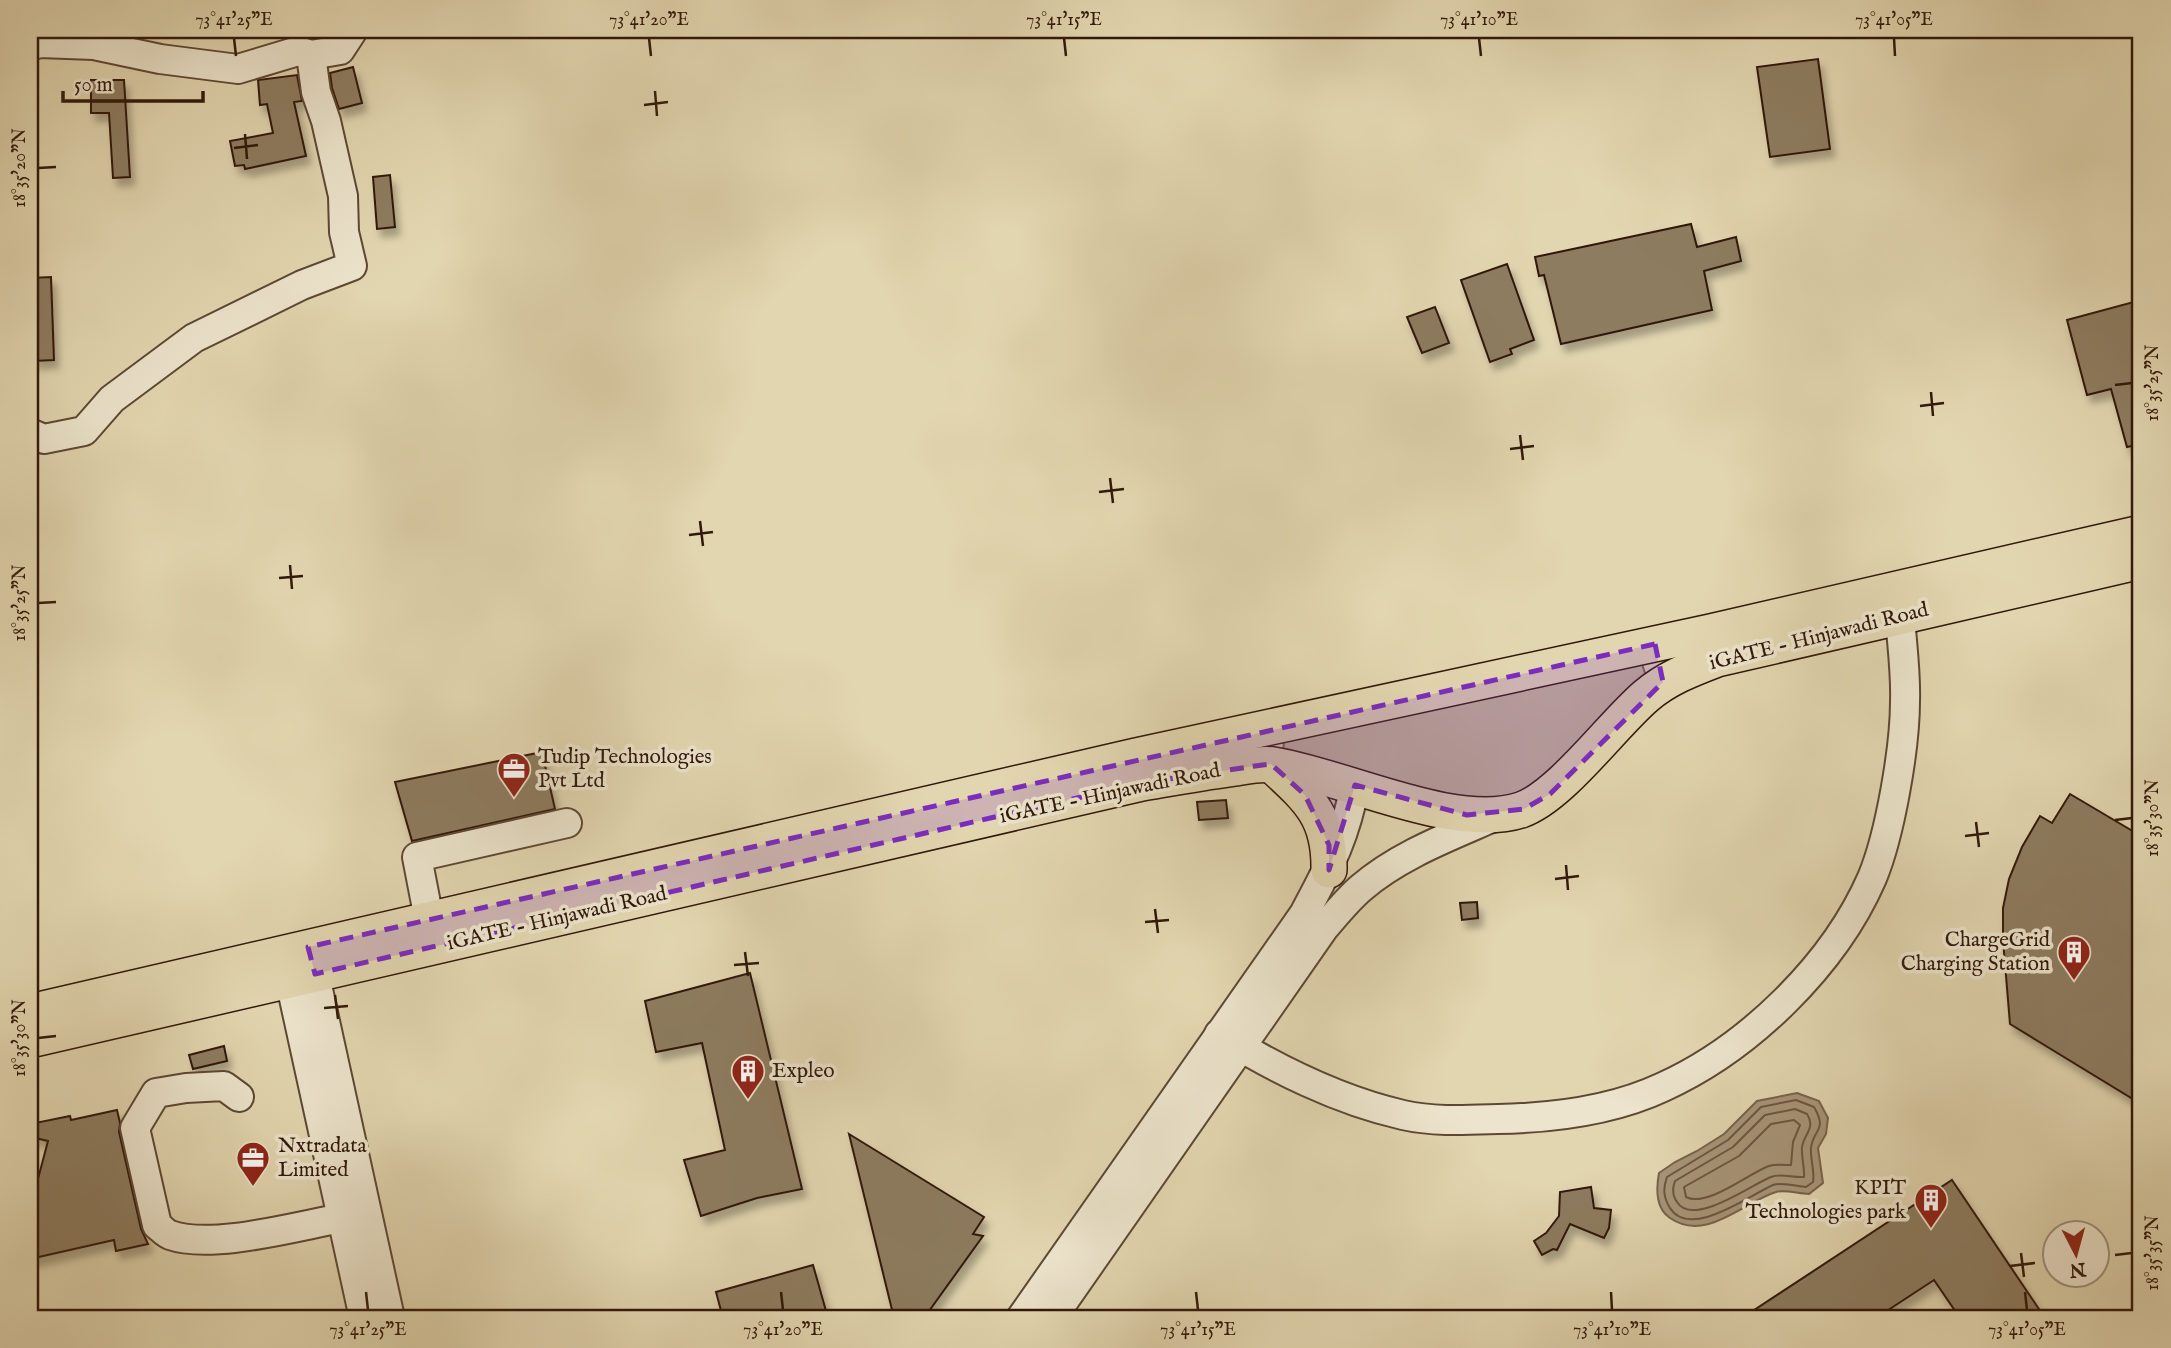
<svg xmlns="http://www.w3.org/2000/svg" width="2171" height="1348" viewBox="0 0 2171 1348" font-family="'IM FELL English',serif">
  <defs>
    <filter id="shadow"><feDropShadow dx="4.5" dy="8" stdDeviation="3.5" flood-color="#0004"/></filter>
  </defs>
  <rect width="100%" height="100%" fill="#e2d6b0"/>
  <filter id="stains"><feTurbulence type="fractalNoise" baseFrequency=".00286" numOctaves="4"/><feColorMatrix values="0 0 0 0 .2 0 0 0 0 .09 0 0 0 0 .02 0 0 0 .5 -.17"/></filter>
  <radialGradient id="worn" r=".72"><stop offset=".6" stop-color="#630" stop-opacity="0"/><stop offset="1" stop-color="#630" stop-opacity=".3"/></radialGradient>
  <!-- green -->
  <path fill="#c4b694" stroke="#7a674f" stroke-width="2" d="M1642,664L1646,676L1538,781L1512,798L1474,803L1283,754L1284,741Z"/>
  <!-- water -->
  <path fill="#a69578" stroke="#77634c" stroke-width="2" d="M1797,1093L1819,1101L1828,1118L1826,1134L1818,1148L1823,1183L1809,1194C1799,1194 1785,1189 1776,1192C1743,1202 1706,1243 1670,1218C1655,1208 1656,1189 1659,1173L1675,1162L1697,1151L1724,1134L1757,1101Z"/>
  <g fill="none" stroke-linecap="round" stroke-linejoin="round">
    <!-- shore -->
    <g stroke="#6c5641" stroke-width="2">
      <path d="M1796,1100L1814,1107C1828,1131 1813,1129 1811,1148C1810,1159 1815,1171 1813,1182L1806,1187C1796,1186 1782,1182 1773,1185C1750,1195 1690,1240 1670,1208C1663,1197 1663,1188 1667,1177L1728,1140L1761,1107Z"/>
      <path d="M1795,1109L1807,1114C1816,1128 1804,1134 1802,1147C1801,1157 1805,1168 1804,1177C1793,1178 1781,1173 1771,1177C1752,1184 1693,1228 1677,1202C1672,1195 1672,1189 1675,1181L1733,1147L1765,1115Z"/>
      <path d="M1794,1120L1800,1125L1793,1142L1791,1165C1784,1165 1776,1164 1769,1166C1749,1173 1707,1208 1686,1197L1684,1187L1739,1156L1771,1124Z"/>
    </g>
  </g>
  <!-- building -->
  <g fill="#8d7b60" stroke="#31180a" stroke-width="2" filter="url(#shadow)">
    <path d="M1818,59L1830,149L1770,157L1757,67Z"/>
    <path d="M353,67L362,103L339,109L332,88L330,73Z"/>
    <path d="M297,75L302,101L294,102L306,156L245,169L244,165L235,166L230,141L273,133L267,104L260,105L258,80Z"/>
    <path d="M91,80H124L130,177L113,178L109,113H91Z"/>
    <path d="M390,175L395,227L377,229L373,177Z"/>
    <path d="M1691,224L1697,247L1736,237L1741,261L1704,271L1712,310L1561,344L1544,275L1539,276L1535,257Z"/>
    <path d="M1507,264L1534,340L1510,349L1512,354L1490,362L1461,280Z"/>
    <path d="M51,277L54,360L33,361L30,278Z"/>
    <path d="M2141,300V444L2127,447L2111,389L2087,395L2067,320Z"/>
    <path d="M1435,307L1449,343L1422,353L1407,317Z"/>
    <path d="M542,752L555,809L412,841L395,782Z"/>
    <path d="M2070,794L2141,836V1104L2010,1024L2003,940V908L2009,879L2022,847L2040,816L2052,823Z"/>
    <path d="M1226,800L1228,818L1199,820L1197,802Z"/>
    <path d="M1477,902L1478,918L1462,920L1460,903Z"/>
    <path d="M750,973L802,1189L757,1198L701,1216L684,1160L725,1150L702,1043L656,1052L645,1001Z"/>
    <path d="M224,1046L227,1061L193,1069L189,1055Z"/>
    <path d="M117,1110L120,1123L119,1132L141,1229L148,1244L116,1251L114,1240L30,1259V1209L48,1141L31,1137L35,1123L70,1116L71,1120Z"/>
    <path d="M849,1134L984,1217L973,1234L983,1236L924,1318H894Z"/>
    <path d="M1952,1180L2045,1318H1960L1934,1280L1876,1318H1742Z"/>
    <path d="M1591,1187L1594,1208L1611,1210L1609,1228L1604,1238L1570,1224L1557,1250L1553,1249L1542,1255L1534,1241L1546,1233L1559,1216L1560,1192Z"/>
    <path d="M813,1265L828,1318H723L716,1292Z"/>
  </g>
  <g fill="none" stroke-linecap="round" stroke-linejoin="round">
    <defs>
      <g id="minor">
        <path d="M30,46L40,43L94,45L160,59L238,69L298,51L311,55L340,50L353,30"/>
        <path d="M30,433L44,439L84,431L112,399L194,338L302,285L352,266L344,232L343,196L326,121L316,92L311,55"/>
        <path d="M429,919L417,857L567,823"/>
        <path d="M310,953L390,1318"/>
        <path d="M286,962L364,1318"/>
        <path d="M1219,1034C1276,1069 1337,1100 1403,1115C1433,1122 1467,1120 1498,1119C1553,1118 1612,1111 1663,1087C1749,1048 1834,965 1872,878C1890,835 1905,748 1905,701C1906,673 1902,645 1900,617"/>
        <path d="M239,1097L224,1086L186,1088L156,1093L135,1128L157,1225C161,1228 165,1233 170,1235C212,1250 297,1226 342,1218"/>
        <path d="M1021,1318L1304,914C1329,867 1345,839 1355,785"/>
        <path d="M1052,1318L1324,928C1336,914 1347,900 1361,888C1399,855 1451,836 1496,816"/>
      </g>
      <g id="major">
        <path d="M1274,767C1310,800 1330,818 1329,870"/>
        <path d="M30,1012L1136,756L1710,632L2141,533"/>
        <path d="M30,1040L1142,783C1173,778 1205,772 1236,768C1248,766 1261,763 1273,765C1344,776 1454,832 1521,810C1561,796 1612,725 1646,696C1667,678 1691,669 1717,659L2141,561"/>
      </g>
    </defs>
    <!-- minor casing -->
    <use href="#minor" stroke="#5d4834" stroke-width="32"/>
    <!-- major casing -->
    <use href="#major" stroke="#31180a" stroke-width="38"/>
    <!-- minor -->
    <use href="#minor" stroke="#ece4cc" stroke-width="28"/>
    <!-- major -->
    <use href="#major" stroke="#e2d6b0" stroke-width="35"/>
  </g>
  <!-- marked area -->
  <path fill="#7b2cbf" fill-opacity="0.2" stroke="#7b2cbf" stroke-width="5" stroke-dasharray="14 9" stroke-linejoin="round" d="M1655,644L1663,682L1550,794L1524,809L1467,815L1355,785L1329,870V845L1305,795L1271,764L1255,766L1142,783L315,974L308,947Z"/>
  <!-- ticks -->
  <path fill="none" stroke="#31180a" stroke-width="2.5" d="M234,38L236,56M649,38L651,56M1064,38L1066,56M1479,38L1481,56M1894,38L1895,56M655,91L657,116M644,105L668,102M245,134L247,159M234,148L258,145M38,168L56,167M2115,385L2132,383M1931,392L1933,416M1920,406L1944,403M1520,435L1523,460M1510,449L1534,446M1110,478L1113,503M1099,492L1124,489M700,521L703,546M689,535L713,532M290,565L292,589M279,578L303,576M38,603L56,602M2115,820L2132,818M1976,822L1979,847M1965,836L1989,833M1566,865L1568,890M1555,879L1579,876M1155,909L1158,933M1145,922L1169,920M745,952L748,976M734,965L759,963M335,995L338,1019M324,1008L348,1006M38,1038L56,1036M2021,1253L2024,1277M2115,1255L2132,1253M2010,1266L2035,1263M366,1292L368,1310M781,1292L783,1310M1196,1292L1198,1310M1611,1292L1612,1310M2025,1292L2027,1310"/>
  <!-- icons -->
  <defs>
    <symbol id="office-pin" viewBox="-11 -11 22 30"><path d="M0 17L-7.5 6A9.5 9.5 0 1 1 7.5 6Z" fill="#8f2418" stroke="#ece4cc"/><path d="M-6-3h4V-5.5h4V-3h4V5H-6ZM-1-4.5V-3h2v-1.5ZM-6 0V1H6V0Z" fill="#fff"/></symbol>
    <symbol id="building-pin" viewBox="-11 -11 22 30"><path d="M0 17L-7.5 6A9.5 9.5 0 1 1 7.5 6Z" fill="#8f2418" stroke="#ece4cc"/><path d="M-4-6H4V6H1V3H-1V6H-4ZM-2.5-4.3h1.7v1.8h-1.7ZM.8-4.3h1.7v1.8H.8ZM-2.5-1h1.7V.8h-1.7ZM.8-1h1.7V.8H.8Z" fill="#fff"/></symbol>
  </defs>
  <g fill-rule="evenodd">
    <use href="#office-pin" x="495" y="750" width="38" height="52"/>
    <use href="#building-pin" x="2055" y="933" width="38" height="52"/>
    <use href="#building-pin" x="729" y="1052" width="38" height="52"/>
    <use href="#office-pin" x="234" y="1139" width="38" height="52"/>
    <use href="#building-pin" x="1912" y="1181" width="38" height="52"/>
  </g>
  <g text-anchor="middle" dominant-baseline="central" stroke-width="7" stroke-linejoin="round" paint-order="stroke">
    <!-- street labels -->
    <g font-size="21" fill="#31180a" stroke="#ece4cc">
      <text transform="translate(1819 637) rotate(-14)">iGATE - Hinjawadi Road</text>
      <text transform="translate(1110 794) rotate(-12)">iGATE - Hinjawadi Road</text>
      <text transform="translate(557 919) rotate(-13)">iGATE - Hinjawadi Road</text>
    </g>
    <!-- poi labels -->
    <g font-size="21" fill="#31180a" stroke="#ece4cc" text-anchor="start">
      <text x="538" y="757">Tudip Technologies<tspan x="538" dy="24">Pvt Ltd</tspan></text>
      <text x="2050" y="940" text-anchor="end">ChargeGrid<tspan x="2050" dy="24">Charging Station</tspan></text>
      <text x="772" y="1071">Expleo</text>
      <text x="278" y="1146">Nxtradata<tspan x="278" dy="24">Limited</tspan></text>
      <text x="1906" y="1188" text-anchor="end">KPIT<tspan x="1906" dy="24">Technologies park</tspan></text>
    </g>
  </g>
  <!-- margin -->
  <rect width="2171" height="1348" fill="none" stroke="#e2d6b0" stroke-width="77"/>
  <!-- north arrow -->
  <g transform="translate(2076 1254) rotate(174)"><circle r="33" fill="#ece4cc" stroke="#a1927e" stroke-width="2"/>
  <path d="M0-5L12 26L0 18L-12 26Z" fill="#8f2418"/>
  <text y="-10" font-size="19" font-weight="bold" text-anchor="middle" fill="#31180a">N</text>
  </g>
  <!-- scale -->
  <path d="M63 91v10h140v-10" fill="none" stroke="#31180a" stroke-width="3.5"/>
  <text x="74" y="91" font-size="21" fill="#31180a" stroke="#ece4cc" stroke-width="5" paint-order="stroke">50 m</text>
  <rect x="38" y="38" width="2094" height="1272" fill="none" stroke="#31180a" stroke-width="2.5"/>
  <g font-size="18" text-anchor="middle" fill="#31180a">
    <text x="234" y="25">73°41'25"E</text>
    <text x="649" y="25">73°41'20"E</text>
    <text x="1064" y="25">73°41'15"E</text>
    <text x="1479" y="25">73°41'10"E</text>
    <text x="1894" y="25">73°41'05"E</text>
    <text transform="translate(19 168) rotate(-90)" y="6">18°35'20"N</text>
    <text transform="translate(2152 383) rotate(-90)" y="6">18°35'25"N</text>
    <text transform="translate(19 603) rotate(-90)" y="6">18°35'25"N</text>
    <text transform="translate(2152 818) rotate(-90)" y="6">18°35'30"N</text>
    <text transform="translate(19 1038) rotate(-90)" y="6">18°35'30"N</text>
    <text transform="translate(2152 1253) rotate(-90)" y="6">18°35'35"N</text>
    <text x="368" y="1335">73°41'25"E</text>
    <text x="783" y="1335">73°41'20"E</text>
    <text x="1198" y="1335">73°41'15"E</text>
    <text x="1612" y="1335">73°41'10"E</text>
    <text x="2027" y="1335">73°41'05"E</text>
  </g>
  <rect width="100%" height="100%" filter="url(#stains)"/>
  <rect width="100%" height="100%" fill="url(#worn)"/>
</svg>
